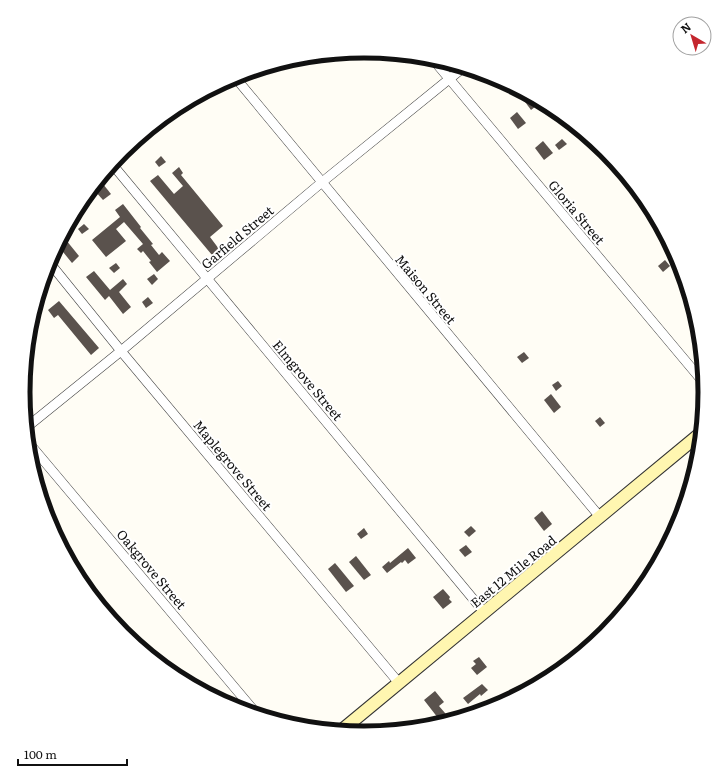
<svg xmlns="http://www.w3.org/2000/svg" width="728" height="783" viewBox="0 0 728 783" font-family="Literata,serif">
  <rect width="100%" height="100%" fill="#fffdf5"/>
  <!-- building -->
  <g fill="#5a524d">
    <path d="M524,92L538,100L540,103L531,110L520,95Z"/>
    <path d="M553,108H554L567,119L562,123L552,110Z"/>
    <path d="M517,112L526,123L518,129L510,118Z"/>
    <path d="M562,139L567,144L559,150L555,145Z"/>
    <path d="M543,141L553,153L544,160L535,148Z"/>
    <path d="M161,156L166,162L159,167L155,162Z"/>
    <path d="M179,167L183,173L181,175L223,226L210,237L219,249L212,255L150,181L158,175L174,194L183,186L172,173Z"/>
    <path d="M103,184L111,194L103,200L95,191Z"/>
    <path d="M123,204L141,227L140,228L153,244L151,245L159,255L162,252L170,261L157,272L149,262L151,261L143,251L141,253L137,249L143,244L124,222L116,229L126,241L106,257L92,240L120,217L115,210Z"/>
    <path d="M84,224L89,229L82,234L78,229Z"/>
    <path d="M64,233L69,239L66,240L79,256L72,263L59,247L55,249Z"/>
    <path d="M665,260L670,266L663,272L658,266Z"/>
    <path d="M116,263L120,268L114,273L109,268Z"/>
    <path d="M94,271L110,290L123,279L127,284L119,292L131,307L123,314L109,296L105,300L86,277Z"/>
    <path d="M154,274L158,279L152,285L147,279Z"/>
    <path d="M148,297L153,303L146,308L142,302Z"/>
    <path d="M59,301L99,348L91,355L58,315L54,318L48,310Z"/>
    <path d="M524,352L529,358L522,363L517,357Z"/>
    <path d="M558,381L562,386L556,391L552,385Z"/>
    <path d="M551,394L561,407L554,413L544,400Z"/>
    <path d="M600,417L605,423L600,427L595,421Z"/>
    <path d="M542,511L552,524L544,531L534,518Z"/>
    <path d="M471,526L476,531L469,537L464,532Z"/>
    <path d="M364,528L368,534L361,539L357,534Z"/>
    <path d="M466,545L472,552L465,557L459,550Z"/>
    <path d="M408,548L416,558L408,564L405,560L402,563L401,562L387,573L382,567L389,561L390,563Z"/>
    <path d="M356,556L371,575L364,580L349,562Z"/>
    <path d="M335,563L354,586L346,592L328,569Z"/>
    <path d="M443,589L450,597L449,599L452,602L443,609L433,597Z"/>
    <path d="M479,657L487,667L477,675L471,668L476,664L473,661Z"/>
    <path d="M482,684L488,690L481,696L480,694L468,704L463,698Z"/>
    <path d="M435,691L444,702L439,706L451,720L428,726L438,718L424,700Z"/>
  </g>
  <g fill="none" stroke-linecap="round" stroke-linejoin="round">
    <defs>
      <g id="street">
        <path d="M431,57L704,383"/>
        <path d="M234,76L600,517"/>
        <path d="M112,164L484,612"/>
        <path d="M49,262L121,351L399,683"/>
        <path d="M27,427L121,351L321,183L464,67"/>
        <path d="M28,442L256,713"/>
      </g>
      <path id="secondary" d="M342,730L701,433"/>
    </defs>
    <!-- street casing -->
    <use href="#street" stroke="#444" stroke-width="10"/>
    <!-- secondary casing -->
    <use href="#secondary" stroke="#333" stroke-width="14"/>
    <!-- street -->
    <use href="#street" stroke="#fff" stroke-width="9"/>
    <!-- secondary -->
    <use href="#secondary" stroke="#fff6b0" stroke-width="12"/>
  </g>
  <g text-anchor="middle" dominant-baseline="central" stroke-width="4" stroke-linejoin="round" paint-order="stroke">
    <!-- street labels -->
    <g font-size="13" fill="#111" stroke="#fff">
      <text transform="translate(577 212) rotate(50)">Gloria Street</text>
      <text transform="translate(237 237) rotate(-40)">Garfield Street</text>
      <text transform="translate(426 289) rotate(50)">Maison Street</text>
      <text transform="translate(308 380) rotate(50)">Elmgrove Street</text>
      <text transform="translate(233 465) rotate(50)">Maplegrove Street</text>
      <text transform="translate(152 569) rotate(50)">Oakgrove Street</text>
      <text transform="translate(513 571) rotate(-39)">East 12 Mile Road</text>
    </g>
  </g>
  <!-- crop -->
  <path d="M0 0H728V783H0ZM30 392a334 334 0 1 1 668 0a334 334 0 1 1-668 0Z" fill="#fff" fill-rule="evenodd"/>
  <path fill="none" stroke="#111" stroke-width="5" d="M30 392a334 334 0 1 1 668 0a334 334 0 1 1-668 0Z"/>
  <!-- north arrow -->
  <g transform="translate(692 36) rotate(322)"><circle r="19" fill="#ffffff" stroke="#a0a0a0"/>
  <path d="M0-3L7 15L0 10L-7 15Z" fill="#c4262e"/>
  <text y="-6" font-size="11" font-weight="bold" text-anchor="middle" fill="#111111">N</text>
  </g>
  <!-- scale -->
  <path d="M18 759v6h109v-6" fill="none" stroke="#111111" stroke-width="2"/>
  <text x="24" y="759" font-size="12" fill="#111111" stroke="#ffffff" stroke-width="3" paint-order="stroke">100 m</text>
</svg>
